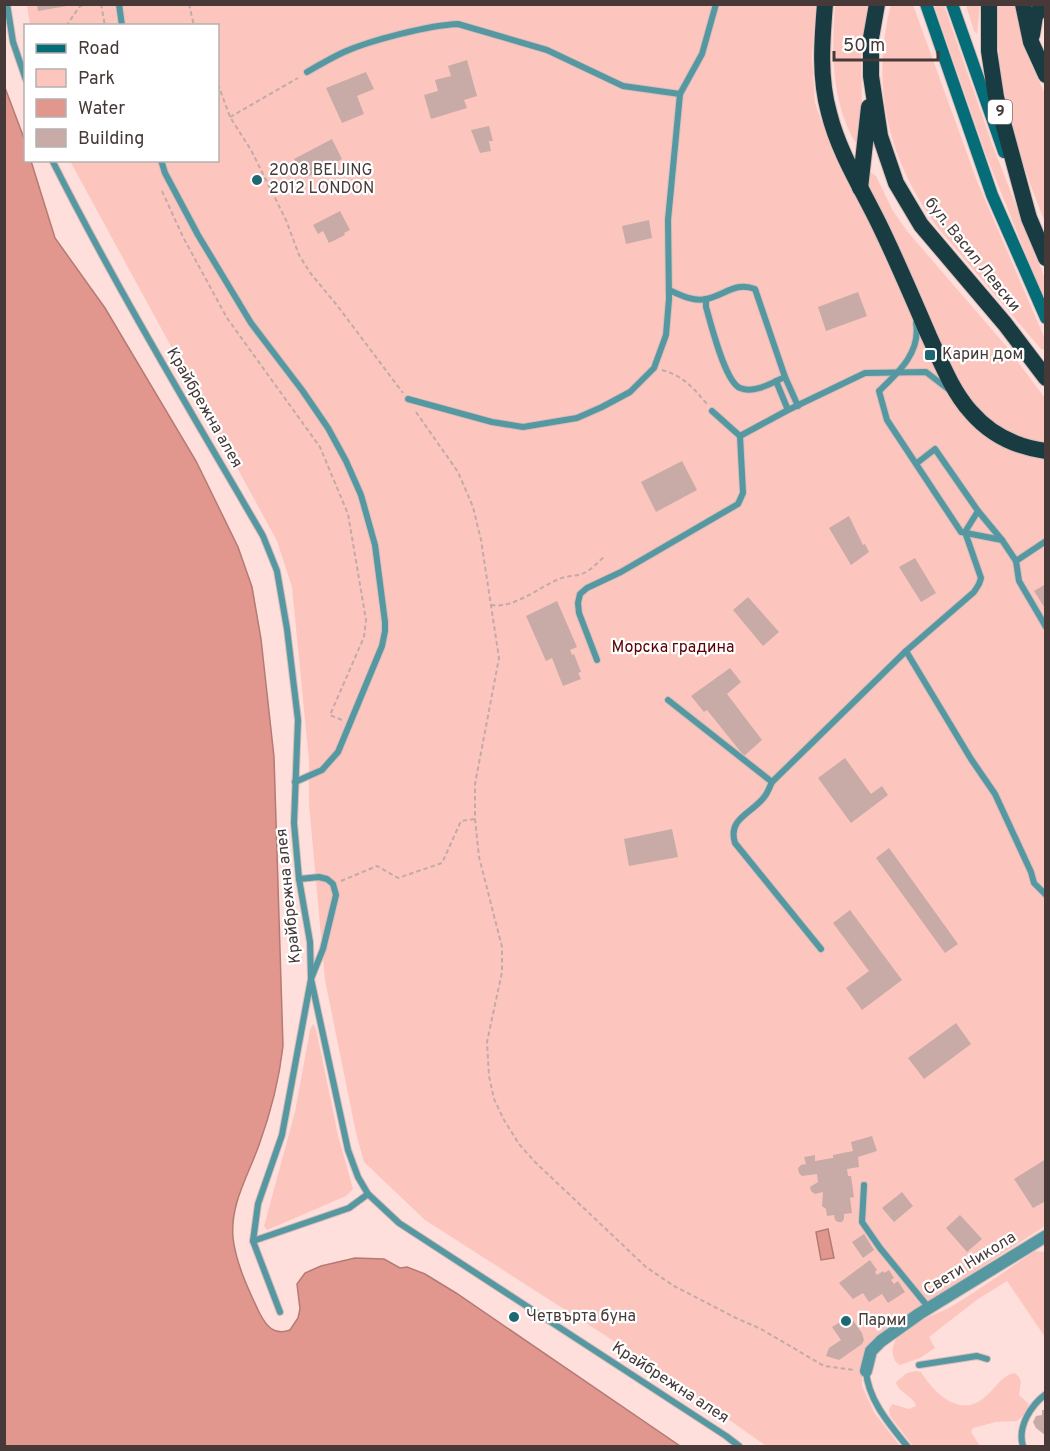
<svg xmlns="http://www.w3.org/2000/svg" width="1050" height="1451" viewBox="0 0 1050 1451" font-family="Overpass,sans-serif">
  <rect width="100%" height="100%" fill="#fedfdb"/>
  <!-- green -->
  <g fill="#fcc6bf">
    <path d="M891,4L913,5L977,181L1045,339V350L1041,349L937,227C888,159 870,87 891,4Z"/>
    <path d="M27,5H816L812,57L815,103L833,153L991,440L1006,449L1045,457V1226L882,1332L862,1357V1386L874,1412L900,1446H766L653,1366L425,1220L364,1162L356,1133L325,980L309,804V761L292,587L277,541L70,161L218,160V26L30,25Z"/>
    <path d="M835,5H870L861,56L863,146L860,147C854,142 851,135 848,128C831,88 832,47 835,5Z"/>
    <path d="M934,5H944L992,144L1045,279V302L986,155Z"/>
    <path d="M966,5H980L977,34L974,31Z"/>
    <path d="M997,5H1015L1027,55L1045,94V222C1016,152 995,82 997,5Z"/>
    <path d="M870,172L876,176L893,211L907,231L1006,346L1045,398V444C1035,442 1023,441 1013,436C989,425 972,401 957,380L866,179Z"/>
    <path d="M313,1024L316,1029L338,1135L353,1189L346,1196L267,1230L264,1226L295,1112L310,1030Z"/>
    <path d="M1035,1251L1045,1252V1337L1007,1281L978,1299L929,1337L935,1348L920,1358L900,1365C890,1360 891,1344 898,1337C911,1321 937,1315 954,1305C982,1288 1008,1269 1035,1251Z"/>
    <path d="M916,1371L921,1372C934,1393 960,1419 985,1397C995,1389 1001,1376 1014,1373C1024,1378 1020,1386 1019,1395L1029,1404L1025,1414L1017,1421L996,1422L973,1428L971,1432L980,1446H913L890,1416L889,1410L892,1404L909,1409L916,1406C913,1395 898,1393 896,1382L907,1373Z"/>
  </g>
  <!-- water -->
  <g fill="#e2978e" stroke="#b37b74" stroke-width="1.5">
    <path d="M4,85L25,141L26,160L31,161L55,238L105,308L196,461L238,547L252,587L261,639L274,757L283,1046C279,1081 271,1112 259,1145C248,1176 230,1204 233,1238C236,1263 248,1289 259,1312C266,1326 274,1336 290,1330L298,1318L300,1309L297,1284L305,1273L321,1266L355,1258L384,1259L400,1268L407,1267L425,1274L456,1293L680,1446H5Z"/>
    <path d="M828,1229L834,1258L821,1260L816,1232Z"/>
  </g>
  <!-- building -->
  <g fill="#c8aaa7">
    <path d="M37,4H66L67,6L38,11Z"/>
    <path d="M467,60L477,96L464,100L467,108L431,119L424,95L438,91L435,80L451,76L448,66Z"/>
    <path d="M366,72L374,89L357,96L364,114L342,123L326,88Z"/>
    <path d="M489,126L493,141H489L491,151L480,153L471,130Z"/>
    <path d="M332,139L342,159L305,178L294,159Z"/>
    <path d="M340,211L350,230L344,233L345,235L329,243L323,231L318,234L313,225Z"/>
    <path d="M649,220L652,238L626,244L622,226Z"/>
    <path d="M858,292L867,316L826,331L818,307Z"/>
    <path d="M682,461L697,490L656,512L641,482Z"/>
    <path d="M849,516L863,545L865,544L869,552L851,565L829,528Z"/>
    <path d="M915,558L936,593L921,602L899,567Z"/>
    <path d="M1046,584V610L1034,591Z"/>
    <path d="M748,597L779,632L763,646L733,610Z"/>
    <path d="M557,601L577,647L570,650L572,655L574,654L581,672L578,673L581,679L563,686L552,658L546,661L526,616Z"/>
    <path d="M730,668L741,682L727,694L762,740L744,756L707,710L704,712L691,696Z"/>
    <path d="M845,758L871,794L882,786L888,795L851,823L818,778Z"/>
    <path d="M672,829L678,857L629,866L624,839Z"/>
    <path d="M889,848L958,944L945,953L876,858Z"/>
    <path d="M850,910L902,980L862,1010L846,988L869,971L833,923Z"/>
    <path d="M956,1023L971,1044L924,1079L908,1058Z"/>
    <path d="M872,1136L877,1151L858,1157L859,1167L847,1169L848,1176H851L854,1197L850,1198L852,1213L844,1214V1219L842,1222H838L835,1220L834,1215L827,1216L826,1209L822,1206L823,1192L815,1194L811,1191L810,1187L818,1182L817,1174L802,1176L799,1173L798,1168L801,1165L806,1164L804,1157L815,1155V1161L833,1158V1155L853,1151L851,1142Z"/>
    <path d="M1046,1159V1201L1033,1208L1014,1179Z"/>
    <path d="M902,1192L913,1206L894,1222L882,1208Z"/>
    <path d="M960,1215L982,1239L967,1252L946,1228Z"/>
    <path d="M864,1234L874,1250L863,1258L852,1242Z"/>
    <path d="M870,1260L877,1270L875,1272L877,1275L883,1271L884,1273L889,1270L894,1278L891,1280L894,1284L898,1281L905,1292L888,1303L882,1294L869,1302L863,1293L853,1299L839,1283Z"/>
    <path d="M850,1316L862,1333L864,1340L862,1344L839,1360L826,1356L829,1348L841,1340L832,1327Z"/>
    <path d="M1042,1410H1046V1436L1036,1428L1033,1422L1036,1416L1042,1415Z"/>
  </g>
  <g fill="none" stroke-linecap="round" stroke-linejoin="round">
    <defs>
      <g id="service">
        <path d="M7,4L13,42L26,80"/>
        <path d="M119,4L122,26"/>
        <path d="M307,72C319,65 331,58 344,52C371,40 430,25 458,24L547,50L623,86L680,94"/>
        <path d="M52,160C117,289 191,412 263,536L277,571L287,629L298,720L294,823L299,879L310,942L311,979L348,1150L358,1177L368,1194L399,1223L726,1436L739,1446"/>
        <path d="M161,160L165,173L198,235L251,323L302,390L328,428L346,461L361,495L375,545L385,622V631L382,646L338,752L322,770L295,782"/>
        <path d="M669,290C680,295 694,302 706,299C724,296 735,281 755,289L785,377L798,406"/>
        <path d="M706,299V307C711,324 725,382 740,388C755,394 773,382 785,377"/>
        <path d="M916,323C921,352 899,372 879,391L887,420L961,532L1002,540L1016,561L1019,581L1046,627"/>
        <path d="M776,381L788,410"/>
        <path d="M408,399L492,422L523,427L577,418L602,407L630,392L654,368L666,335L669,299L668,220L680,94L702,54L716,4"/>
        <path d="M712,411L740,436L788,410L865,373L926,372L948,389"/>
        <path d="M917,463L935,449L978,511L1002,540"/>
        <path d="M1016,561L1046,541"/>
        <path d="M906,651L971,759L995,794L1031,872L1034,883L1046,895"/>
        <path d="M597,660L579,613L578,603L580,594L587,588L621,572L738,504L743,493L740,436"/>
        <path d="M668,700L772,782"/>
        <path d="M299,879L319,877L327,879L333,884L336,895L323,949L311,979L282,1135L258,1204L253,1241L349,1208L368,1194"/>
        <path d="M821,949L735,843C727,818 753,813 765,796C768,792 770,786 772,782L906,651L974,592L979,584L981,578L965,532L978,511"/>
        <path d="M864,1185L862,1222L880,1248L929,1308"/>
        <path d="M253,1241L280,1312"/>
        <path d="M919,1365L977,1356L987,1359"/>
        <path d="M866,1371C868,1400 890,1425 907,1446"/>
        <path d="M1023,1446C1017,1427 1031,1405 1046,1394"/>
      </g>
      <path id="minor" d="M866,1371L871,1351L881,1341L919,1314L1046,1236"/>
      <g id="secondary">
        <path d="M926,4L992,195L1046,318"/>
        <path d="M952,4L1004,152"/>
      </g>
      <g id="trunk">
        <path d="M825,4C822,41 819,77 829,113C839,153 861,187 879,224C897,261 913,299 929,336C941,362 952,391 971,412C990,434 1016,447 1046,451"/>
        <path d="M877,4L871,38V76L880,136L896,183L921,225L1005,324L1046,378"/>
        <path d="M989,4V51L996,97L1029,218L1046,258"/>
        <path d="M1023,4L1031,42L1046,75"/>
        <path d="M1032,35L1035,16L1044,4"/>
        <path d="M860,188L869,107"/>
      </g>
    </defs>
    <!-- service casing -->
    <use href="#service" stroke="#d9beba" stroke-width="8"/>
    <!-- minor casing -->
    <use href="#minor" stroke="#d9beba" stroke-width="14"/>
    <!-- secondary casing -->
    <use href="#secondary" stroke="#d9beba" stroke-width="14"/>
    <!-- trunk casing -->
    <use href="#trunk" stroke="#d9beba" stroke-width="18"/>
    <!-- path -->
    <g stroke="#c3aaa7" stroke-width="2" stroke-dasharray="4.5 3" stroke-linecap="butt">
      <path d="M101,4L105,26"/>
      <path d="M189,4L194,26"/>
      <path d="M66,26L80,6L93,4"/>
      <path d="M218,84L230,117L251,150L286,220L299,255L311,274L336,304L403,393"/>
      <path d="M230,117L298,78"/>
      <path d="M162,191L183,237L227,318L320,447L348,514L366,620L364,637L330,715L342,720"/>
      <path d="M662,370C684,376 693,388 707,404"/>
      <path d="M416,412L458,472L473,507L481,540L499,658L475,784V819L479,857L502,947V972L487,1042L489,1076L494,1099L504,1120L519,1144L535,1162L646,1267L674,1286L736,1318L761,1329L824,1366L854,1370"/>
      <path d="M491,605C513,609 538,588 559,579C568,575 578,577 586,572C593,568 598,562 604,557"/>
      <path d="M341,881L377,866L398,878L442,863L461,821L475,819"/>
    </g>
    <!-- service -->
    <use href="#service" stroke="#5698a1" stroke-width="6"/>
    <!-- minor -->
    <use href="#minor" stroke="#5698a1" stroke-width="12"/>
    <!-- secondary -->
    <use href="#secondary" stroke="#056d78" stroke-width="12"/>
    <!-- trunk -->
    <use href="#trunk" stroke="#183c42" stroke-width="16"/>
  </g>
  <!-- markers -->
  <g fill="#1d6872" stroke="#fff" stroke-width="2">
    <circle cx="257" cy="180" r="6"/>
    <rect x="924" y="349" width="12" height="12" rx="3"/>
    <circle cx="514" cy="1317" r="6"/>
    <circle cx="846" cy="1321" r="6"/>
  </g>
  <g text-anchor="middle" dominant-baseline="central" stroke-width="4.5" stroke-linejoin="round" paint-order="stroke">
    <!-- shield labels -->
    <rect fill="#fff" stroke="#7e7474" stroke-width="1.5" x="988" y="100" width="24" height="24" rx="4.5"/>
    <g font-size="15" font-weight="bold" fill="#463938">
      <text x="1000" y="112">9</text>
    </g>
    <!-- poi labels -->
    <g font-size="16" fill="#463938" stroke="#fff" text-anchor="start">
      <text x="269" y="171">2008 BEIJING<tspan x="269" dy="18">2012 LONDON</tspan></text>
      <text x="942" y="355">Карин дом</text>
      <text x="526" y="1317">Четвърта буна</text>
      <text x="858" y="1321">Парми</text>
    </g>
    <!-- street labels -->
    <g font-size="16" fill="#463938" stroke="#fff">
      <text transform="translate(972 255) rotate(51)">бул. Васил Левски</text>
      <text transform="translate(204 408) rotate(60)">Крайбрежна алея</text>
      <text transform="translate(289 896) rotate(-96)">Крайбрежна алея</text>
      <text transform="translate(970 1264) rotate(-32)">Свети Никола</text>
      <text transform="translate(670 1383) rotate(33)">Крайбрежна алея</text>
    </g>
    <!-- park labels -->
    <g font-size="16" fill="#5b0004" stroke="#fff">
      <text x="673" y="648">Морска градина</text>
    </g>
  </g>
  <!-- border -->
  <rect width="1050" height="1451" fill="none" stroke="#463938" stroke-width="12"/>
  <!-- legend -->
  <rect x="24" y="24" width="195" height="138" fill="#ffffff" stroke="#b5b0af" stroke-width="1.5"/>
  <rect x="36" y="44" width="30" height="9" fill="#056d78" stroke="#b5b0af" stroke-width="1.5"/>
  <text x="78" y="54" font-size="18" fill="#463938">Road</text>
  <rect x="36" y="69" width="30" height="18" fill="#fcc6bf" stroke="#b5b0af" stroke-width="1.5"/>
  <text x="78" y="84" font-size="18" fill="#463938">Park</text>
  <rect x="36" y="99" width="30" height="18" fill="#e2978e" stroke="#b5b0af" stroke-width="1.5"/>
  <text x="78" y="114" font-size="18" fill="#463938">Water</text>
  <rect x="36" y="129" width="30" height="18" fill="#c8aaa7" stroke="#b5b0af" stroke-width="1.5"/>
  <text x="78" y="144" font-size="18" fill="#463938">Building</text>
  <!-- scale -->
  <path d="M834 51v9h104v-9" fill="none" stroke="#463938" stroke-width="3"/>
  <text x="843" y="51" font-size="18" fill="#463938" stroke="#ffffff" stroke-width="4.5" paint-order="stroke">50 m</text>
</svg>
